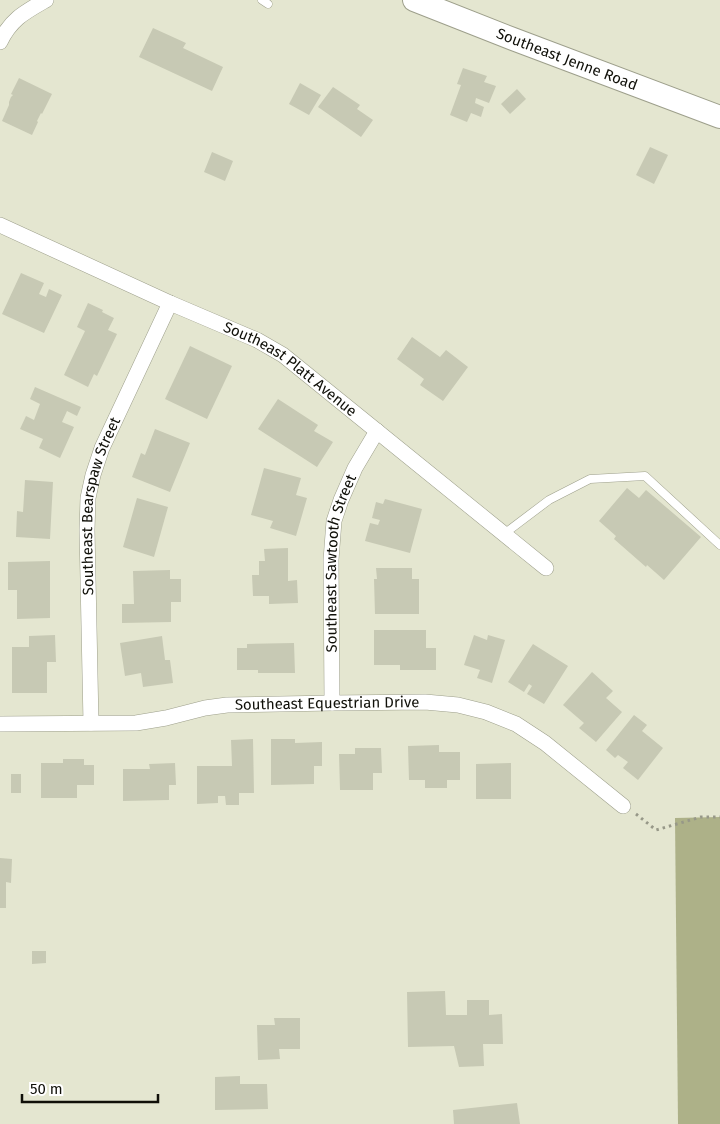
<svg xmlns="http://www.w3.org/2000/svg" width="720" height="1124" viewBox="0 0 720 1124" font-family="'Fira Sans',sans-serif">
  <rect width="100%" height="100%" fill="#e4e6d0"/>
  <!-- forest -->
  <path fill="#adb188" d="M720,817V1124H678L675,818Z"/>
  <!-- building -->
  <g fill="#c7c9b4">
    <path d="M153,28L186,43L183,48L223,67L212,91L139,57Z"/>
    <path d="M463,68L487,76L484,82L496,86L489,103L476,98L475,103L484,107L481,117L471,113L467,122L450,115L461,85L457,84Z"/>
    <path d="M19,78L52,94L42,114L41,113L37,121L38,122L32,135L2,121L9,105V102L11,97L13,95L11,94Z"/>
    <path d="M300,83L321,95L309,115L289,104Z"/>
    <path d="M333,87L360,105L357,109L373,120L361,137L318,107Z"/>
    <path d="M517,89L526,99L510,114L501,104Z"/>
    <path d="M650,147L668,155L654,184L636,175Z"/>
    <path d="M212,152L233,161L225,181L204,172Z"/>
    <path d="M21,273L44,283L39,294L46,297L49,289L62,295L44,333L2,314Z"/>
    <path d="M88,303L103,310L102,312L114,318L108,330L117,334L97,376L94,374L88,387L64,375L85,331L77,327Z"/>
    <path d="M412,337L440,357L446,350L468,367L443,401L420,385L424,379L397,359Z"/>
    <path d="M190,346L232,366L207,419L165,399Z"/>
    <path d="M35,387L81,407L77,416L67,411L62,422L74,427L60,458L39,448L43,439L20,429L26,416L34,420L40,404L30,399Z"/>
    <path d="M278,399L318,425L314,431L333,442L317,467L258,429Z"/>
    <path d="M155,429L190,443L170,492L132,477L141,453L145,455Z"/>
    <path d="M264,468L301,478L296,495L307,498L296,536L270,528L273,521L251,515Z"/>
    <path d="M25,480L53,482L50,539L16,537L17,511L23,512Z"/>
    <path d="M627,488L639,498L646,490L701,537L664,580L647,565L646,567L614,539L616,536L599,521Z"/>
    <path d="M137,498L168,507L154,557L123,547Z"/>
    <path d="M385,499L422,509L410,553L365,541L370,523L378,525L380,520L372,518L376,502L383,504Z"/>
    <path d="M288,548V581L297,580L298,603L269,604V596H253L252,575H259V561H265L264,549Z"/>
    <path d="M50,561V618L17,619V590H8V562Z"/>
    <path d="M376,568H412V579H419V614H375L374,579H377Z"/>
    <path d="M170,570V579H181V602H171V622L122,623V604H134L133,571Z"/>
    <path d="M374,630H426V648H436V670H400V665H374Z"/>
    <path d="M55,635L56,662H47V693H12V647H29V636Z"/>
    <path d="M474,635L487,640L488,635L505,640L492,683L477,678L480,670L464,665Z"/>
    <path d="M162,636L165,660H170L173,683L143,687L141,673L125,676L120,643Z"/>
    <path d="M294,643L295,673H258V670H237V648H247V644Z"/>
    <path d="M533,644L568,666L544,704L527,694L532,686L529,684L524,692L508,682Z"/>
    <path d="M592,672L613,691L606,698L622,712L596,742L579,728L584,723L563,705Z"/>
    <path d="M634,715L647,725L642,731L663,748L638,780L623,768L628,762L618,755L615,758L606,750Z"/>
    <path d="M253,739L254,793H239V805H226L225,796H218V803L197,804V766H232L231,740Z"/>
    <path d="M271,739H295V743L322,742V766H314V784L271,785Z"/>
    <path d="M439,745V752H460V780H447V788H425V780H409L408,746Z"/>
    <path d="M355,748H381L382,773H373V790H340L339,754H355Z"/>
    <path d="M63,759H84V765H94V785H77V798H41V763H63Z"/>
    <path d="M175,763L176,785H169V800L123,801V769H150L149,764Z"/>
    <path d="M511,763V799H476V764Z"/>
    <rect x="11" y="774" width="10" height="19"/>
    <path d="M0,858L12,859L11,883L6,882V908H0Z"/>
    <path d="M32,951H46V963L32,964Z"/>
    <path d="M445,991L446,1015H467V1000H489V1015L502,1014L503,1044H483L484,1066L459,1067L454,1046L408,1047L407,992Z"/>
    <path d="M274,1018H300V1049H279L280,1059L258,1060L257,1025H275Z"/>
    <path d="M240,1076V1084H267L268,1109L215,1110V1077Z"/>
    <path d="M517,1103L520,1124H454L453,1110Z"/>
  </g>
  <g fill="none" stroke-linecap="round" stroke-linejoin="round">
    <defs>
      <g id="lane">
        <path d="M262,0L268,4"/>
        <path d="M504,534L549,500L590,479L645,476L720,545"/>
      </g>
      <g id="street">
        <path d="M0,42C11,19 25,12 46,0"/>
        <path id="s1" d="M0,225L170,303L257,340L283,355L546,568"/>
        <path id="s2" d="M332,703L331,560L334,521L341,500L355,468L377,431"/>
        <path id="s3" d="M91,723L87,530L88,498L93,475L102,448L170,303"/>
        <path id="s4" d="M0,724L136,723L166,718L205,708L227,705L332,703L425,702L458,705L486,712L516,724L545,743L623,806"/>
      </g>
      <g id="primary">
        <path id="s5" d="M414,0L513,39L720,117"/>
      </g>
    </defs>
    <!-- lane casing -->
    <use href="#lane" stroke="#9d9f8b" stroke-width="9"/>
    <!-- street casing -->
    <use href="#street" stroke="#9d9f8b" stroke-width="16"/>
    <!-- primary casing -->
    <use href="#primary" stroke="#9d9f8b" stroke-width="24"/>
    <!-- path -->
    <path stroke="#979888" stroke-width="3" stroke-dasharray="2.5 4" stroke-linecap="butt" d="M636,814L656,830L701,817H720"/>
    <!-- lane -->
    <use href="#lane" stroke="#fff" stroke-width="8"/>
    <!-- street -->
    <use href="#street" stroke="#fff" stroke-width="15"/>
    <!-- primary -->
    <use href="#primary" stroke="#fff" stroke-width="22"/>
  </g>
  <g text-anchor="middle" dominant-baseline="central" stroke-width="4" stroke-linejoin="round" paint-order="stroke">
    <!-- street labels -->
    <g font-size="15" fill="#101009" stroke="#fff">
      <text stroke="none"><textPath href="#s5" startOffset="164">Southeast Jenne Road</textPath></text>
      <text stroke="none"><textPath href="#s1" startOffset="325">Southeast Platt Avenue</textPath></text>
      <text stroke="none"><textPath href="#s3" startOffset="219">Southeast Bearspaw Street</textPath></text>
      <text stroke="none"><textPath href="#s2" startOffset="141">Southeast Sawtooth Street</textPath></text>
      <text stroke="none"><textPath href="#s4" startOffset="329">Southeast Equestrian Drive</textPath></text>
    </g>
  </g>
  <!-- scale -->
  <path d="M22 1094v8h136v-8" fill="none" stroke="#101009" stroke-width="2.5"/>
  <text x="30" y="1094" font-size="15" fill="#101009" stroke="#ffffff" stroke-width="4" paint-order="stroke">50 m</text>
</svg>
